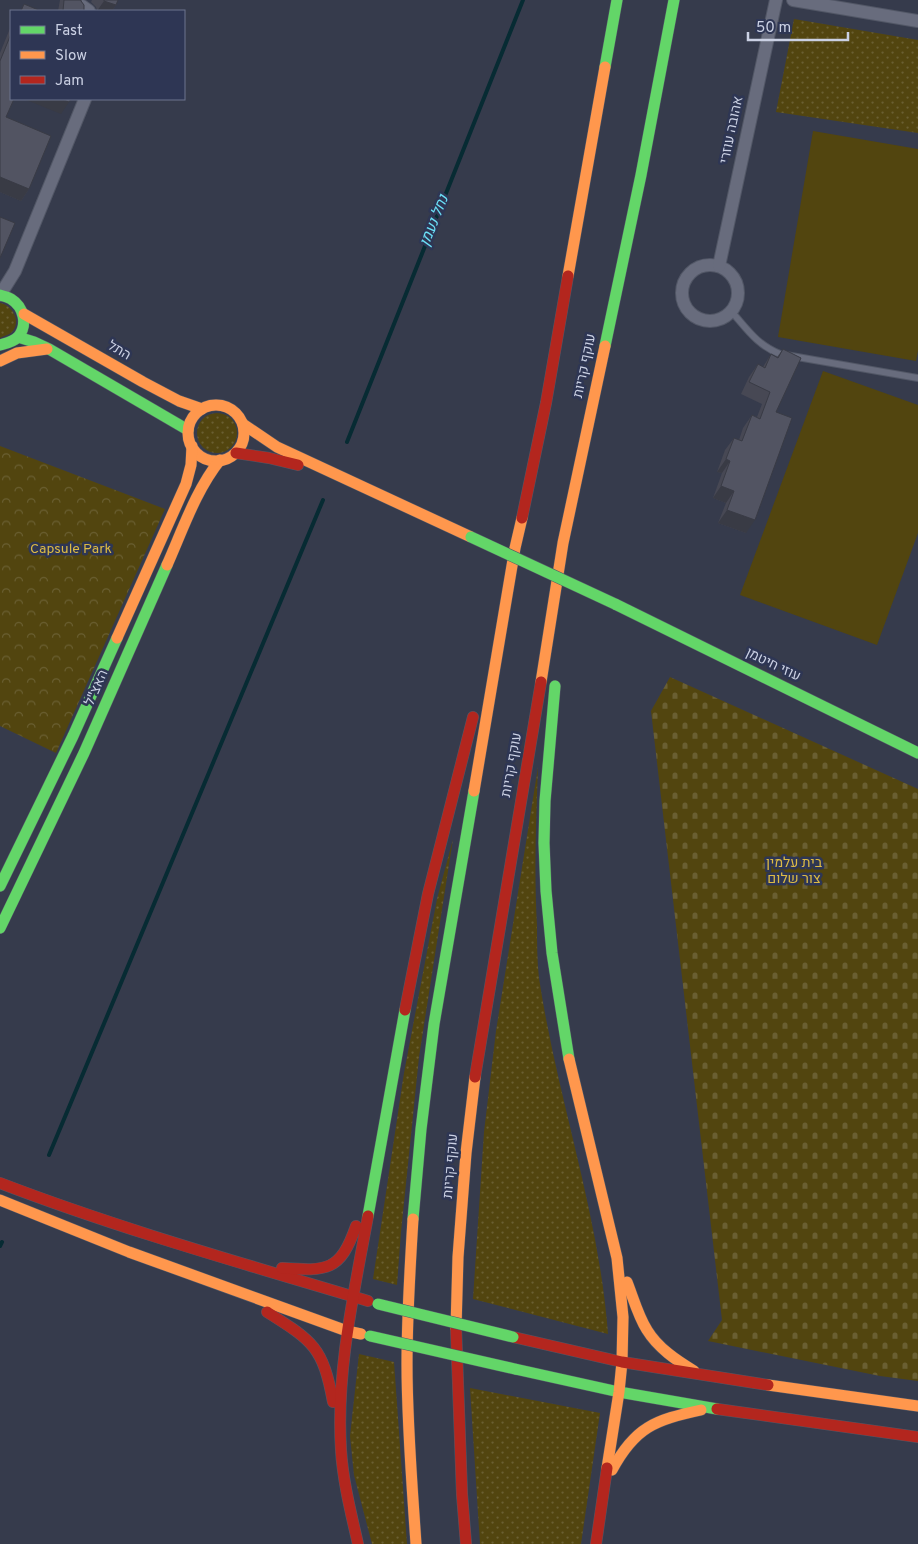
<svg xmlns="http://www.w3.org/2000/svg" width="918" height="1544" viewBox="0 0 918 1544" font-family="Overpass,Heebo,sans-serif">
  <defs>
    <pattern id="grass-dots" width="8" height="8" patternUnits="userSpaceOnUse" patternTransform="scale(1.25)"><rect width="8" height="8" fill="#52450f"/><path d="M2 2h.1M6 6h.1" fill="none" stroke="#6a5f32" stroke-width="1.8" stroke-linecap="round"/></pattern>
    <pattern id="cemetery-stones" width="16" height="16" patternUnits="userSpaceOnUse" patternTransform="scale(1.25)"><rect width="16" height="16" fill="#52450f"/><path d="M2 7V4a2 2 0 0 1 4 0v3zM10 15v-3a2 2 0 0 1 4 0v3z" fill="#6a5f32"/></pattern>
    <pattern id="park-crowns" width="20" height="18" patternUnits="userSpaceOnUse" patternTransform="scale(1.25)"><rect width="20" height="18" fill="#52450f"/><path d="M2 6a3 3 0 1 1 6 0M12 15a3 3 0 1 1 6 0" fill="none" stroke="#6a5f32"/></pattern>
  </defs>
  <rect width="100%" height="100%" fill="#363b4c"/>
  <!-- grass -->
  <g fill="url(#grass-dots)">
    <path d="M794,19L918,40V133L776,112Z"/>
    <path d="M0,303C12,305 22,321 12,332C9,335 3,336 0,338Z"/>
    <circle cx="217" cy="433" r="20"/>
    <path d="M538,767C536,820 534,873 537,926C537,943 537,961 539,978C557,1098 599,1213 608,1334L473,1299L484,1132L496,1031Z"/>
    <path d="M453,839L419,1057L401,1232L397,1285L373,1279L404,1073L437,899Z"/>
    <path d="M359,1354L394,1362L407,1544H372L354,1475L350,1436Z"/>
    <path d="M470,1388L600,1413L581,1544H480Z"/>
  </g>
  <!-- cemetery -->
  <path fill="url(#cemetery-stones)" d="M670,677L918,789V1381L880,1376L708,1341L722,1320L651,711Z"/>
  <!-- park -->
  <path fill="url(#park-crowns)" d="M0,446L165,509L56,753L0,726Z"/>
  <!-- garden -->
  <g fill="#52450f">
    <path d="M813,131L918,149V351L916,361L778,337Z"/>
    <path d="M823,371L918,405V533L877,645L740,595Z"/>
  </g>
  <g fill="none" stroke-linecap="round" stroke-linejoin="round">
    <!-- stream -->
    <g stroke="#072b33" stroke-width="4">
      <path d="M347,442L523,0"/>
      <path d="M49,1155L323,500"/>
      <path d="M0,1246L2,1242"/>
    </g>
    <defs>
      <path id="lane" d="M731,311C747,329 757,345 780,354L918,378"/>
      <g id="street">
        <path d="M793,0L918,21"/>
        <path d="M82,6L89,11"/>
        <circle cx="710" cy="293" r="28"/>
        <path d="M719,266L776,0"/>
        <path d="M0,295L15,271L85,99"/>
      </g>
      <g id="fast">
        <path d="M605,67L617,0"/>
        <path d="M0,295C4,296 8,297 11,299C24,307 28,325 18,337C13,342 7,343 0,345"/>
        <path d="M18,337L34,342L49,349L188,430"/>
        <path d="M605,346L641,175L674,0"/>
        <path d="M615,604L918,753"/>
        <path d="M555,686L545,801L544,843L546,891L552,953L569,1059"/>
        <path d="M0,886L73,736L117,638"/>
        <path d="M0,928L84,753L167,565"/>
        <path d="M368,1216L405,1010"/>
        <path d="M413,1219L421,1129L434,1024L474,791"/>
        <path d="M515,1369L619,1392L717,1409"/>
      </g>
      <g id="slow">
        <path d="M568,276L605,67"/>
        <path d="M24,314L143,382L179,401L202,409"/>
        <path d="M0,361L17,353L47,349"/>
        <circle cx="216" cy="433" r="28"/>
        <path d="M243,424L277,447L471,537"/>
        <path d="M167,565C183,529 196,490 220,460"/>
        <path d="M117,638L186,484L191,465L192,446"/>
        <path d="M541,682L563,543L605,346"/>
        <path d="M474,791L515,548L522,518"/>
        <path d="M569,1059L617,1258L623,1317L622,1362L619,1392L607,1468"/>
        <path d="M0,1200L129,1252L347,1331L361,1334"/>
        <path d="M413,1219C410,1267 407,1316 407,1364C407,1424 412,1484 416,1544"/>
        <path d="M627,1282C633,1297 638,1316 647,1330C658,1348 676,1360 694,1371"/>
        <path d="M456,1328L458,1257L466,1153L475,1077"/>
        <path d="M768,1385L918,1406"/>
        <path d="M612,1470C635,1427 655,1420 701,1410"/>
      </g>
      <g id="jam">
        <path d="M236,453L269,458L298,465"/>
        <path d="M522,518L546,403L568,276"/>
        <path d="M405,1010L428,894L473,717"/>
        <path d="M475,1077L541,682"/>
        <path d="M0,1183C120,1229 245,1264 368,1301"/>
        <path d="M282,1268C327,1271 340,1272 356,1226"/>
        <path d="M267,1312C313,1341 323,1347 333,1402"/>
        <path d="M456,1328L462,1494L466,1544"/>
        <path d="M513,1337L622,1362L768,1385"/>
        <path d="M717,1409L918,1437"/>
        <path d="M358,1544C351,1513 343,1482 341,1450C336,1371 354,1293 368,1216"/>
        <path d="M596,1544L607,1468"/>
      </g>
    </defs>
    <!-- lane casing -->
    <use href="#lane" stroke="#525766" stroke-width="8"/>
    <!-- street casing -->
    <use href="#street" stroke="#525766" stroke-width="14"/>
    <!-- fast casing -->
    <use href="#fast" stroke="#525766" stroke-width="12"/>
    <!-- slow casing -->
    <use href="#slow" stroke="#525766" stroke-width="12"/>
    <!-- jam casing -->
    <use href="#jam" stroke="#525766" stroke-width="12"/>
    <!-- lane -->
    <use href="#lane" stroke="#686c7d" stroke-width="6"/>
    <!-- street -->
    <use href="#street" stroke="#686c7d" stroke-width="12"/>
    <!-- fast -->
    <use href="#fast" stroke="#63d668" stroke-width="11"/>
    <!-- slow -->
    <use href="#slow" stroke="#ff974d" stroke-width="11"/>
    <!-- jam -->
    <use href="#jam" stroke="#b3261e" stroke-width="11"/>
    <defs>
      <g id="fast-bridge">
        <path d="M471,537L615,604"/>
        <path d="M378,1304L513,1337"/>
        <path d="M370,1336L515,1369"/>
      </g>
    </defs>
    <!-- fast-bridge casing -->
    <use href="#fast-bridge" stroke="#525766" stroke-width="12" stroke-linecap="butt"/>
    <!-- fast-bridge -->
    <use href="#fast-bridge" stroke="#63d668" stroke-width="11"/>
  </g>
  <!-- wall -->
  <g fill="#474854">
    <path d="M60,0H81L84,11H58Z"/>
    <path d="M92,0H118L116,5L112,11H97L96,7L91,2Z"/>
    <path d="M11,26V99L6,117L29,189L21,201L0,192V53Z"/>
    <path d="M783,349L776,412L746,533L718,523L726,503L713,498L722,473L717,472L725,450L734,438L739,440L743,428L752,415L757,417L762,404L741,394L749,377L758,364L763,367L771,354L777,357Z"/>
  </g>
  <!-- shaded-wall -->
  <g fill="#393b45">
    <path d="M104,1L116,5L112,11H97Z"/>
    <path d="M24,99H61L69,102L61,114Z"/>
    <path d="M0,177L29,189L21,201L0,192Z"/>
    <path d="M726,459L730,461L722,473L717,472Z"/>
    <path d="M721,486L734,491L726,503L713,498Z"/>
    <path d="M727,510L755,520L746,533L718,523Z"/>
  </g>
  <!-- building -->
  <g fill="#525462" stroke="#393b45">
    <path d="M64,0H81V1L84,5V11H63Z"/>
    <path d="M104,0H118L116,5L104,1Z"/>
    <path d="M24,4L41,11H21Z"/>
    <path d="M11,34V99H14L6,117L51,136L29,189L0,177V61Z"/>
    <path d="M61,99H71L69,102Z"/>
    <path d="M0,217L15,223L0,258Z"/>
    <path d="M783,349L801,358L776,412L792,418L755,520L727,510L734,491L721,486L730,461L726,459L734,438L742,441L752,415L760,419L770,392L749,382L758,364L765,368L771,354L778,358Z"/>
  </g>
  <g text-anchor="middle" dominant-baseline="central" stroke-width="5" stroke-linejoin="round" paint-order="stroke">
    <!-- street labels -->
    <g font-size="14" fill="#cbd1e4" stroke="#2e3654">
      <text transform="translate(732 130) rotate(-78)">אהובה עוזרי</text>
      <text transform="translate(119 351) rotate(30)">התל</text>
      <text transform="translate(585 366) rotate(-78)">עוקף קריות</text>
      <text transform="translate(773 665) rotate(26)">עוזי חיטמן</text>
      <text transform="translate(97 688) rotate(-66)">האצ"ל</text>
      <text transform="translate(512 765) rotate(-80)">עוקף קריות</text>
      <text transform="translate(451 1166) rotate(-85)">עוקף קריות</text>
    </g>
    <!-- park labels -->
    <g font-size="14" fill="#ddbb45" stroke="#2e3654">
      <text x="71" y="549">Capsule Park</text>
      <text x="794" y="863">בית עלמין<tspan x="794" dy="16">צור שלום</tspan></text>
    </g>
    <!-- water labels -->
    <g font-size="15" font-style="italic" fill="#6be1f8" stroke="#2e3654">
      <text transform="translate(435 221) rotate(-68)">נחל נעמן</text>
    </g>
  </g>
  <!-- legend -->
  <rect x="10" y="10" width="175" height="90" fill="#2e3654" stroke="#6d748e"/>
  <rect x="20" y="26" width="25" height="8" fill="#63d668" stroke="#6d748e"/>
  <text x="55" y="35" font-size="15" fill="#cbd1e4">Fast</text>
  <rect x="20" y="51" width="25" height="8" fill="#ff974d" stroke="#6d748e"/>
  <text x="55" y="60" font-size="15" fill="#cbd1e4">Slow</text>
  <rect x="20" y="76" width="25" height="8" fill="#b3261e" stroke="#6d748e"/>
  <text x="55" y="85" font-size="15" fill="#cbd1e4">Jam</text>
  <!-- scale -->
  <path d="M748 32v8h100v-8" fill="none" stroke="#cbd1e4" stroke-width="2.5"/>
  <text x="756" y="32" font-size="15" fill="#cbd1e4" stroke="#2e3654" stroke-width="4" paint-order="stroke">50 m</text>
</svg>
